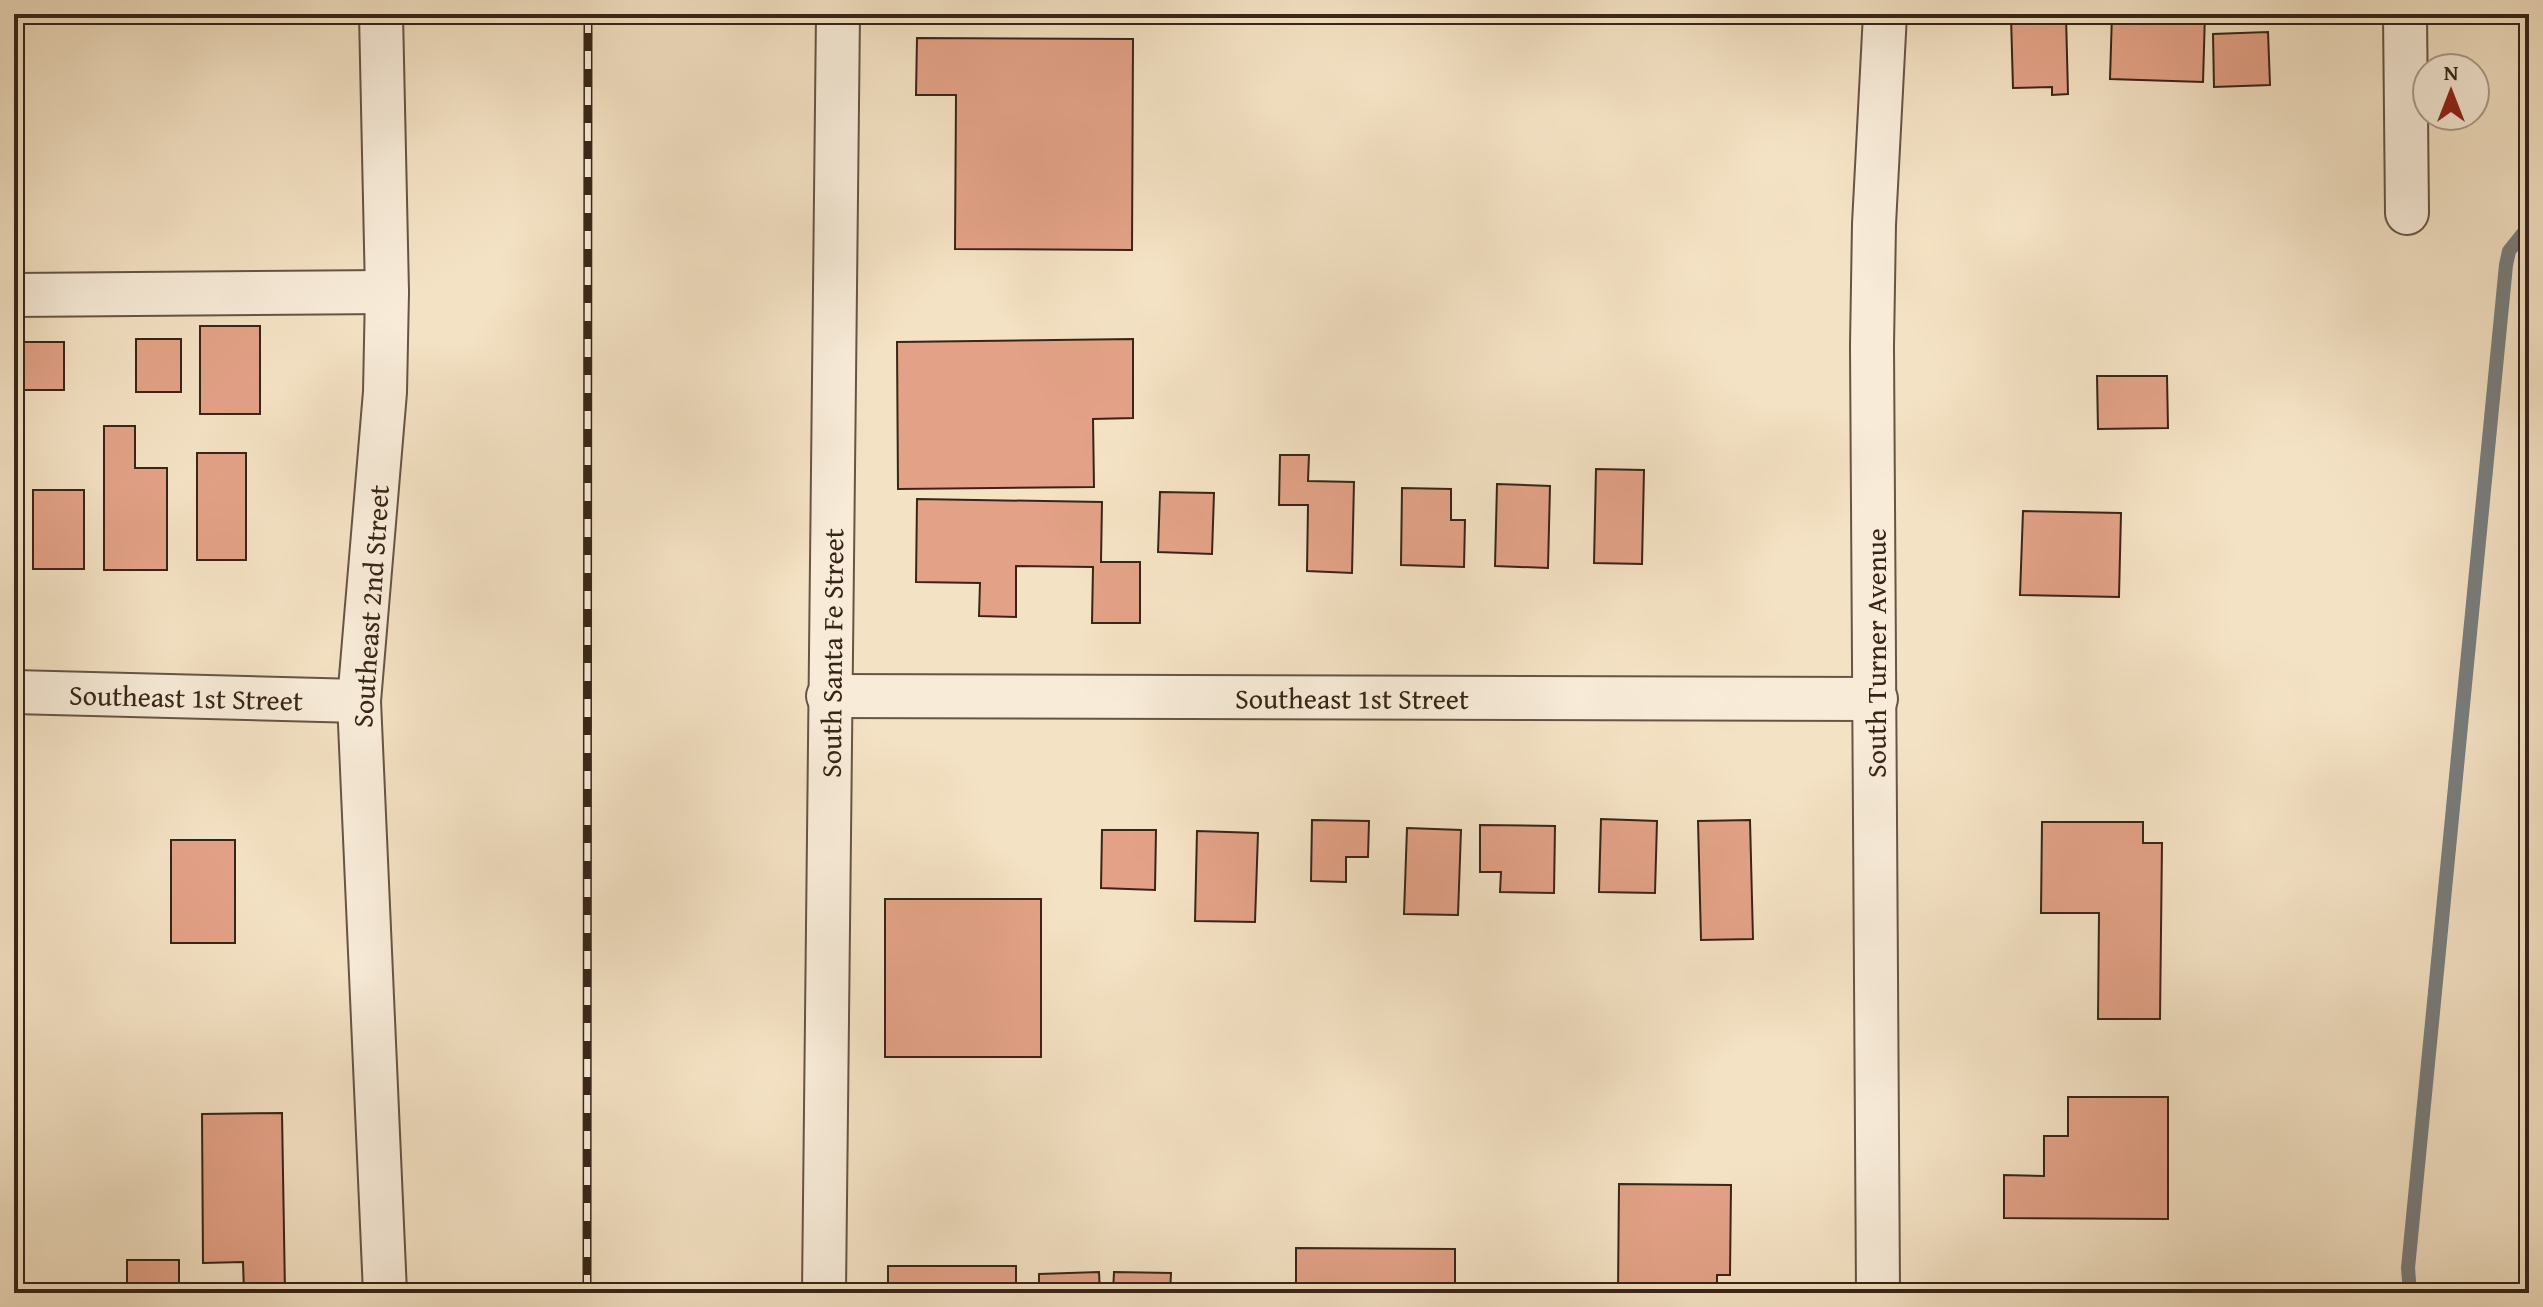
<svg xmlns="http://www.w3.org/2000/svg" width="2543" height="1307" viewBox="0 0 2543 1307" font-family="'Gentium Book Plus',serif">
  <rect width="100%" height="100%" fill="#f4e2c4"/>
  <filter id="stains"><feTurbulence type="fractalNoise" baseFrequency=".0025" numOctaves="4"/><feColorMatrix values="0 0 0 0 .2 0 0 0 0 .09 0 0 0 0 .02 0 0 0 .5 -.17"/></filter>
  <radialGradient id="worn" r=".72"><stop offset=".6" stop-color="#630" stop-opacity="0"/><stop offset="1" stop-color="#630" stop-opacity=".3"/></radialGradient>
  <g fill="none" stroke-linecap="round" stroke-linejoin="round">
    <!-- stream -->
    <path stroke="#787e7d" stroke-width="14" d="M2410,1293L2408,1268L2506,265L2509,251L2529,226"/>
  </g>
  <!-- building -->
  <g fill="#e3a287" stroke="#382518" stroke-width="2">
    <path d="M2112,14H2205L2203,82L2110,79Z"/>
    <path d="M2066,16L2068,94L2052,95V87L2013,88L2011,17Z"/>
    <path d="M2268,32L2270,85L2214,87L2213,34Z"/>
    <path d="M917,38L1133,39L1132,250L955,249L956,95H916Z"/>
    <rect x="200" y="326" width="60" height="88"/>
    <rect x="136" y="339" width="45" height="53"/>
    <path d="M1133,339V418L1093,419L1094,487L898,489L897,342Z"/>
    <path d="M14,342H64V390H24V484H14Z"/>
    <path d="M2097,376H2167L2168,428L2098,429Z"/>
    <path d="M104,426H135V468H167V570H104Z"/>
    <rect x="197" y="453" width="49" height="107"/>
    <path d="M1280,455H1309L1308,481L1354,482L1352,573L1307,571L1308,505H1279Z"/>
    <path d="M1596,469L1644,470L1642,564L1594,563Z"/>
    <path d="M1497,484L1550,486L1548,568L1495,566Z"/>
    <path d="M1402,488L1451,489V520H1465L1464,567L1401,565Z"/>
    <rect x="33" y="490" width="51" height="79"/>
    <path d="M1160,492L1214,493L1212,554L1158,552Z"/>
    <path d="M917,499L1102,502L1101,562H1140V623H1092L1093,567L1016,566V617L979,616L980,583L916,582Z"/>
    <path d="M2023,511L2121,513L2119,597L2020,595Z"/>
    <path d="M1601,819L1657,821L1655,893L1599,892Z"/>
    <path d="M1312,820L1369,821L1368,857H1346V882L1311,881Z"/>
    <path d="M1750,820L1753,939L1701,940L1698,821Z"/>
    <path d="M2042,822H2143V843H2162L2160,1019H2098L2099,913H2041Z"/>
    <path d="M1480,825L1555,826L1554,893L1500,892L1501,872H1480Z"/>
    <path d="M1407,828L1461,830L1458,915L1404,914Z"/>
    <path d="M1102,830H1156L1155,890L1101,888Z"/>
    <path d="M1197,831L1258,833L1255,922L1195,921Z"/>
    <rect x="171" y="840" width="64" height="103"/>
    <rect x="885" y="899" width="156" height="158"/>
    <path d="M2068,1097H2168V1219L2004,1218V1175L2044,1176V1136H2068Z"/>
    <path d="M282,1113L285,1293H244L243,1262L203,1263L202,1114Z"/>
    <path d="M1619,1184L1731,1185L1730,1275H1717V1293H1618Z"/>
    <path d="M1296,1248L1455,1249V1293H1296Z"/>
    <rect x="127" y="1260" width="52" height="33"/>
    <rect x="888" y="1266" width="128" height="27"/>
    <path d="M1099,1272L1100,1293H1039V1274Z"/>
    <path d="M1114,1272L1171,1273L1170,1293H1113Z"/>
    <rect x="27" y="1285" width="68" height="8"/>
  </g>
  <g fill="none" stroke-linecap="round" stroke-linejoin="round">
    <defs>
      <g id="minor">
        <path d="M381,14L387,292L385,392L359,701L385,1293"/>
        <path d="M2405,14L2407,213"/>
        <path d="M14,295L387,292"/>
        <path id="s1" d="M14,692L359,701"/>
        <path id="s2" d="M828,696L1876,699"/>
        <path id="s3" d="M824,1293L838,14"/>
        <path d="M1878,1293L1872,346L1874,224L1885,14"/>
      </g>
    </defs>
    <!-- minor casing -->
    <use href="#minor" stroke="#675443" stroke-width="46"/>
    <!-- minor -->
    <use href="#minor" stroke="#f8ecd9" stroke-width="42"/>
    <defs>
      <path id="rail" d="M587,1293L588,14"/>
    </defs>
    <!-- rail casing -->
    <use href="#rail" stroke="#382518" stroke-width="9"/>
    <!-- rail -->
    <use href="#rail" stroke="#f8ecd9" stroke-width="6" stroke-dasharray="18" stroke-linecap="butt"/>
  </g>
  <g text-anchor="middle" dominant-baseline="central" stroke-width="7" stroke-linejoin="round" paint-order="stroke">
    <!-- street labels -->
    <g font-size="28" fill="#382518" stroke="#f8ecd9">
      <text transform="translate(370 606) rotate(-86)">Southeast 2nd Street</text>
      <text stroke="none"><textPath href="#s3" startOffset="640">South Santa Fe Street</textPath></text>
      <text transform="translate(1875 653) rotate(-90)">South Turner Avenue</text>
      <text stroke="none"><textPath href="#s1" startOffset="172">Southeast 1st Street</textPath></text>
      <text stroke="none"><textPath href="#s2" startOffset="524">Southeast 1st Street</textPath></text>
    </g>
  </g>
  <!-- margin -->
  <rect width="2543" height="1307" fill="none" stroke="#f4e2c4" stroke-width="48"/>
  <rect x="16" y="16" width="2511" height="1275" fill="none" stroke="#382518" stroke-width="4"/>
  <rect x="24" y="24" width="2495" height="1259" fill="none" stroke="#382518" stroke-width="2"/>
  <!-- north arrow -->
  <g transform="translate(2451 92)"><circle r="38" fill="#f8ecd9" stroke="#ab9c8c" stroke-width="2"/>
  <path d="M0-6L14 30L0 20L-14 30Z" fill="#8f2418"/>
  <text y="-12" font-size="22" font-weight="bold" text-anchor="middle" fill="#382518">N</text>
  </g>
  <rect width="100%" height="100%" filter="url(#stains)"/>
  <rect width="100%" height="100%" fill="url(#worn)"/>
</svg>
